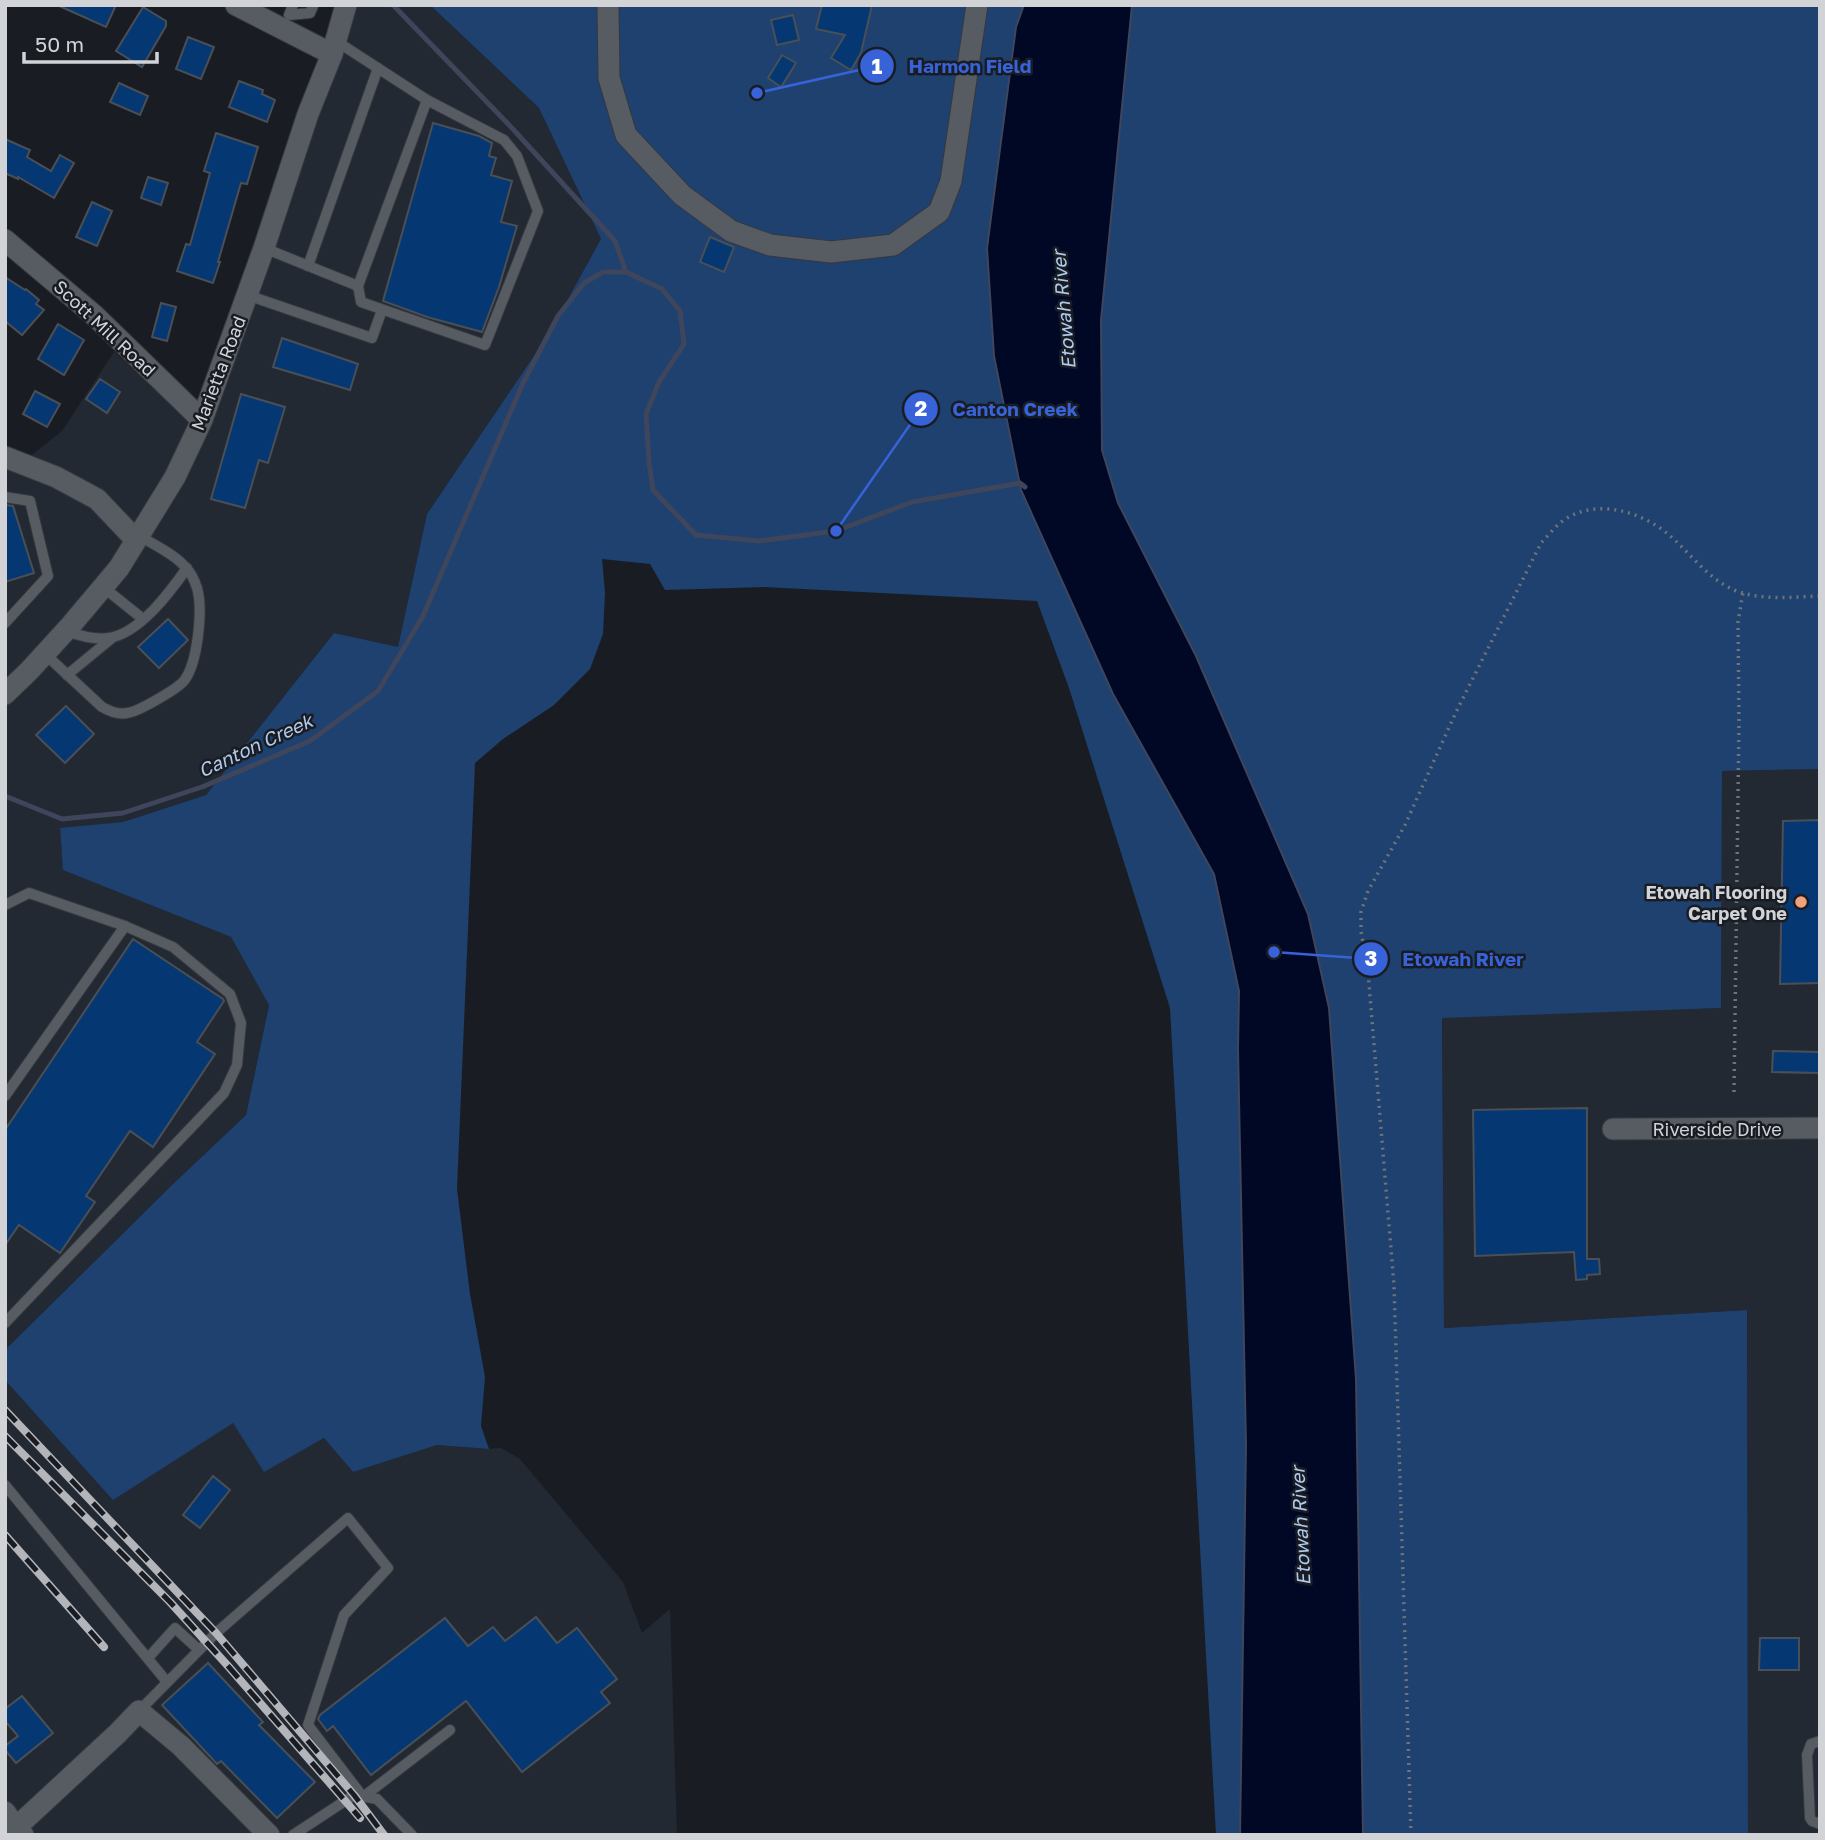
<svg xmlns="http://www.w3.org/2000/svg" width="1825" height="1840" viewBox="0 0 1825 1840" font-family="'Golos Text',sans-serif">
  <rect width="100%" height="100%" fill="#191d23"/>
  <!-- built -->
  <g fill="#222933">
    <path d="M353,5H430L539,108L601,239L548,335L427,514L398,648L334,633L206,795L123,822L60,829L64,870L231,937L269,1004L246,1115L173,1184L5,1350V454L27,459L62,431L114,352L191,421Z"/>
    <path d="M1820,769V1835H1745L1748,1833L1747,1310L1444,1328L1442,1017L1721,1008L1722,771Z"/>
    <path d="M5,1380L113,1499L233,1422L264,1471L324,1438L353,1472L437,1445L489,1449L501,1448L520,1459L623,1582L642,1633L670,1609L677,1835H5Z"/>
  </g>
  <!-- green -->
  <path fill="#1e416f" d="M430,5H1820V769L1722,771L1721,1008L1442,1018L1444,1328L1747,1310L1748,1834L1216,1835L1170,1008L1069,688L1037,601L764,587L665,590L650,564L602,559L605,593L603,634L590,669L554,705L503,739L475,763L457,1189L470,1294L485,1377L481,1426L489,1449L437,1445L353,1472L324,1438L264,1472L233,1423L113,1500L5,1380V1350L173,1184L246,1115L269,1005L231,937L63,870L60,828L123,822L206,795L334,633L398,647L427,514L548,335L601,239L539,108Z"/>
  <!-- water -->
  <path fill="#000826" stroke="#3f455b" stroke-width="2" d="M1024,5H1132L1101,320L1102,450L1118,503L1196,656L1308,914L1329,1008L1356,1379L1363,1835H1240L1246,1445L1238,1049L1239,991L1214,874L1113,694L1021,490L994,356L987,248L1016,27Z"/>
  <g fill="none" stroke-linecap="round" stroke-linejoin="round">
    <!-- stream -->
    <g stroke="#3f455b" stroke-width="5">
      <path d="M393,5L512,128L615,241L626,272"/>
      <path d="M5,796L62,819L123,813L202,787L310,741L378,691L423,616L523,383L558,316L584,283L603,272H626L662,289L680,311L684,344L659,382L646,414L649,462L653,490L696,535L759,541L836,531L912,502L1020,483L1025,487"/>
    </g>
  </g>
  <!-- building -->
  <g fill="#053873" stroke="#4a4f55" stroke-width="2">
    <path d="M57,5H116L106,27Z"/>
    <path d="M822,5H872L861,53L851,70L831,58L845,35L816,29Z"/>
    <path d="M143,7L166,21V26L142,67L116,51Z"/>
    <path d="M793,15L799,40L777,45L771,20Z"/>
    <path d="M188,37L214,47L201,79L176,69Z"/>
    <path d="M782,55L796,63L781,87L768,78Z"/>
    <path d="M239,81L263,90L262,94L275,100L267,122L229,107Z"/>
    <path d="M119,83L148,96L140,115L110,102Z"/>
    <path d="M433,123L479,136L492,143L489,156L496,158L491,175L512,181L501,222L517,226L499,287L482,332L427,317L383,301Z"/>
    <path d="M216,133L258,147L247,184L241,183L218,262H220L213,283L177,271L186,244L190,245L210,173L204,171Z"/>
    <path d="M5,139L30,150L27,157L51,171L60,155L74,163L54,198L18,177V179L5,173Z"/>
    <path d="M148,177L168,183L161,205L141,198Z"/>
    <path d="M92,202L112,211L97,246L76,237Z"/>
    <path d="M710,237L734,247L724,272L700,262Z"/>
    <path d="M5,277L25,290L26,289L39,300L36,304L44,310L22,335L5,321Z"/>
    <path d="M161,303L176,307L167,341L152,337Z"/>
    <path d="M58,324L84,340L64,375L38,359Z"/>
    <path d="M282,338L358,364L350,390L273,367Z"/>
    <path d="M100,379L120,392L107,413L86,399Z"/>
    <path d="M35,391L60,404L47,427L23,414Z"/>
    <path d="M241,394L285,407L268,463L259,460L245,508L211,499Z"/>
    <path d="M5,505L13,506L34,573L5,582Z"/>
    <path d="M168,619L188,640L159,668L138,647Z"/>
    <path d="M66,706L94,734L65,763L36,735Z"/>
    <path d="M1820,820V983L1780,984L1783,821Z"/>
    <path d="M133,939L223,999L224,1001L197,1042L215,1054L153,1147L130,1131L86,1196L95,1202L60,1253L19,1225L5,1245V1130Z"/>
    <path d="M1773,1051L1820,1052V1073L1772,1072Z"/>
    <path d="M1587,1108V1259H1599L1600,1274L1587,1275V1279L1576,1280L1574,1252L1475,1256L1473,1110Z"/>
    <path d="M213,1476L230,1490L200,1528L183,1515Z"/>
    <path d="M536,1617L557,1643L577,1628L617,1679L601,1692L610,1703L522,1772L466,1701L371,1775L333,1726L327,1731L318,1719L320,1715L445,1618L468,1646L493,1627L505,1641Z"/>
    <path d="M1760,1638H1799V1670H1759Z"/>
    <path d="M208,1663L263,1722L259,1725L315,1782L277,1818L221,1761L217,1764L162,1705Z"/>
    <path d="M22,1696L53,1733L16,1763L5,1750V1746L18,1736L5,1721V1709Z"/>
  </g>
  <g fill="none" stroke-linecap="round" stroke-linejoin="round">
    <defs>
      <g id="lane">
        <path d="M293,5L289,15L310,13L313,6"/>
        <path d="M264,248L358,286L427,100L336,41"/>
        <path d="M308,266L378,68"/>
        <path d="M358,286L361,302L485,345L538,211L517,156L504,140L427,100"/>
        <path d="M247,295L372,338L382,310"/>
        <path d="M5,497L30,501L48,576L5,623"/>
        <path d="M103,587L143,619"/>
        <path d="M66,631C80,636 95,640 109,638C140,633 170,592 187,568"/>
        <path d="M45,654L102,707C110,711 118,715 127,713C138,712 175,690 183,682C198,665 203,609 197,588C195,582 191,573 187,569C175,554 154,545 138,535"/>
        <path d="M67,675L112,638"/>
        <path d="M5,905L29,893L125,926L173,947L230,994L241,1023L237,1065L224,1093L5,1323"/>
        <path d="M5,1096L125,926"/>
        <path d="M5,1485L167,1682"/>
        <path d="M148,1658L175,1628L199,1650"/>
        <path d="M139,1711L216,1633L348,1518L388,1568L344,1615L308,1725L363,1797L450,1730"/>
        <path d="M1820,1741L1811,1744L1807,1755L1810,1818L1812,1821L1820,1824"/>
        <path d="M293,1835L354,1795L377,1799L412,1835"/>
      </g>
      <g id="street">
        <path d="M236,5L332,54"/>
        <path d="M608,5L609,78L626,135L682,195L731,231L770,245L831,252L893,245L939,212L951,181L977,5"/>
        <path d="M5,240L94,315L202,420"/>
        <path d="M1613,1129L1820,1128"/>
        <path d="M8,1835L118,1733L139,1711L181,1746L269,1835"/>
      </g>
      <g id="secondary">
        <path d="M5,457L56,477L97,499L135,539"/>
        <path d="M5,694L29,671L71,625L119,568L175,477L202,420L264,248L308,114L332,54L346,5"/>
        <path d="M5,1812L16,1828L23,1835"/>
      </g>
    </defs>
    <!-- lane casing -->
    <use href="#lane" stroke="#36383d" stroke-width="12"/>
    <!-- street casing -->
    <use href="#street" stroke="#36383d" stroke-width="23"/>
    <!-- secondary casing -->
    <use href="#secondary" stroke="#36383d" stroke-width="23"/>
    <!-- path -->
    <g stroke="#707379" stroke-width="3.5" stroke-dasharray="2 5" stroke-linecap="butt">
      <path d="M1734,1092L1739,722L1738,622L1743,592"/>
      <path d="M1411,1835L1394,1285L1368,972L1361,931V912L1368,891L1405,825L1456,712L1541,543C1548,536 1555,526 1564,520C1593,500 1632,509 1660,528C1686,546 1704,577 1734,590C1761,601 1792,597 1820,596"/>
    </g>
    <!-- lane -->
    <use href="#lane" stroke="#575c62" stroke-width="10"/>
    <!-- street -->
    <use href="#street" stroke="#575c62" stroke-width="21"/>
    <!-- secondary -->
    <use href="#secondary" stroke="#575c62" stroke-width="21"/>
    <defs>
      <g id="rail">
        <path d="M5,1410L216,1633L354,1795L384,1835"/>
        <path d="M5,1436L170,1602L228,1666L360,1818"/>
        <path d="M5,1535L104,1647"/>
      </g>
    </defs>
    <!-- rail casing -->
    <use href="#rail" stroke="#b3b5ba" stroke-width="8"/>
    <!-- rail -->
    <use href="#rail" stroke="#191d23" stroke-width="5" stroke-dasharray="16" stroke-linecap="butt"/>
  </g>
  <!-- markers -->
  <circle fill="#f1a17c" stroke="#191d23" stroke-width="2.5" cx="1801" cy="902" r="7"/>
  <g text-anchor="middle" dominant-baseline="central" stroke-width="5" stroke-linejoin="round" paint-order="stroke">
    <!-- street labels -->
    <g font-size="18" fill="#d1d3d7" stroke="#191d23">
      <text transform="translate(105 328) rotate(43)">Scott Mill Road</text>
      <text transform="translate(218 373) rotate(-69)">Marietta Road</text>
      <text x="1717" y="1129">Riverside Drive</text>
    </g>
    <!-- poi labels -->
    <g font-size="18" font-weight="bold" fill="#d1d3d7" stroke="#191d23" text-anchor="end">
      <text x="1787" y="892">Etowah Flooring<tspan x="1787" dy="21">Carpet One</tspan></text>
    </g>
    <!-- water labels -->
    <g font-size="19" font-style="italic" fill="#b0caed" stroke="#191d23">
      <text transform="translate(1063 310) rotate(-95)">Etowah River</text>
      <text transform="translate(255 745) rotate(-25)">Canton Creek</text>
      <text transform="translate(1300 1526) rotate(-93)">Etowah River</text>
    </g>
  </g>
  <!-- callouts -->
  <path fill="none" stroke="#3862d8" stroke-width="2.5" d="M757 93L877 66M836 531L921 409M1274 952L1371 959"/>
  <g fill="#3862d8" stroke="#191d23" stroke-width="2.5">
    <circle cx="757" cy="93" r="7"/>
    <circle cx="836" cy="531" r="7"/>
    <circle cx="1274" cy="952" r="7"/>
    <circle cx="877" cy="66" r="18"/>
    <circle cx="921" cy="409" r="18"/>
    <circle cx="1371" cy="959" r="18"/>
  </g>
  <g font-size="21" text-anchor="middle" font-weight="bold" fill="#fff">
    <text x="877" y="74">1</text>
    <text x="921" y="416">2</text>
    <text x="1371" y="966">3</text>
  </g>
  <g font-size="19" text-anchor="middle" font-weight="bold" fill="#3862d8" stroke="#191d23" stroke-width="5" stroke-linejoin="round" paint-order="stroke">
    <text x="970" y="73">Harmon Field</text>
    <text x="1015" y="416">Canton Creek</text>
    <text x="1463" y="966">Etowah River</text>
  </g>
  <!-- border -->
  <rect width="1825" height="1840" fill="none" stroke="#d1d3d7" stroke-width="14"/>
  <!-- scale -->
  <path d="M24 52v10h133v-10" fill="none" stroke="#d1d3d7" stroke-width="3.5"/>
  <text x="35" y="52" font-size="21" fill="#d1d3d7" stroke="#191d23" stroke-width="5" paint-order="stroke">50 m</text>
</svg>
